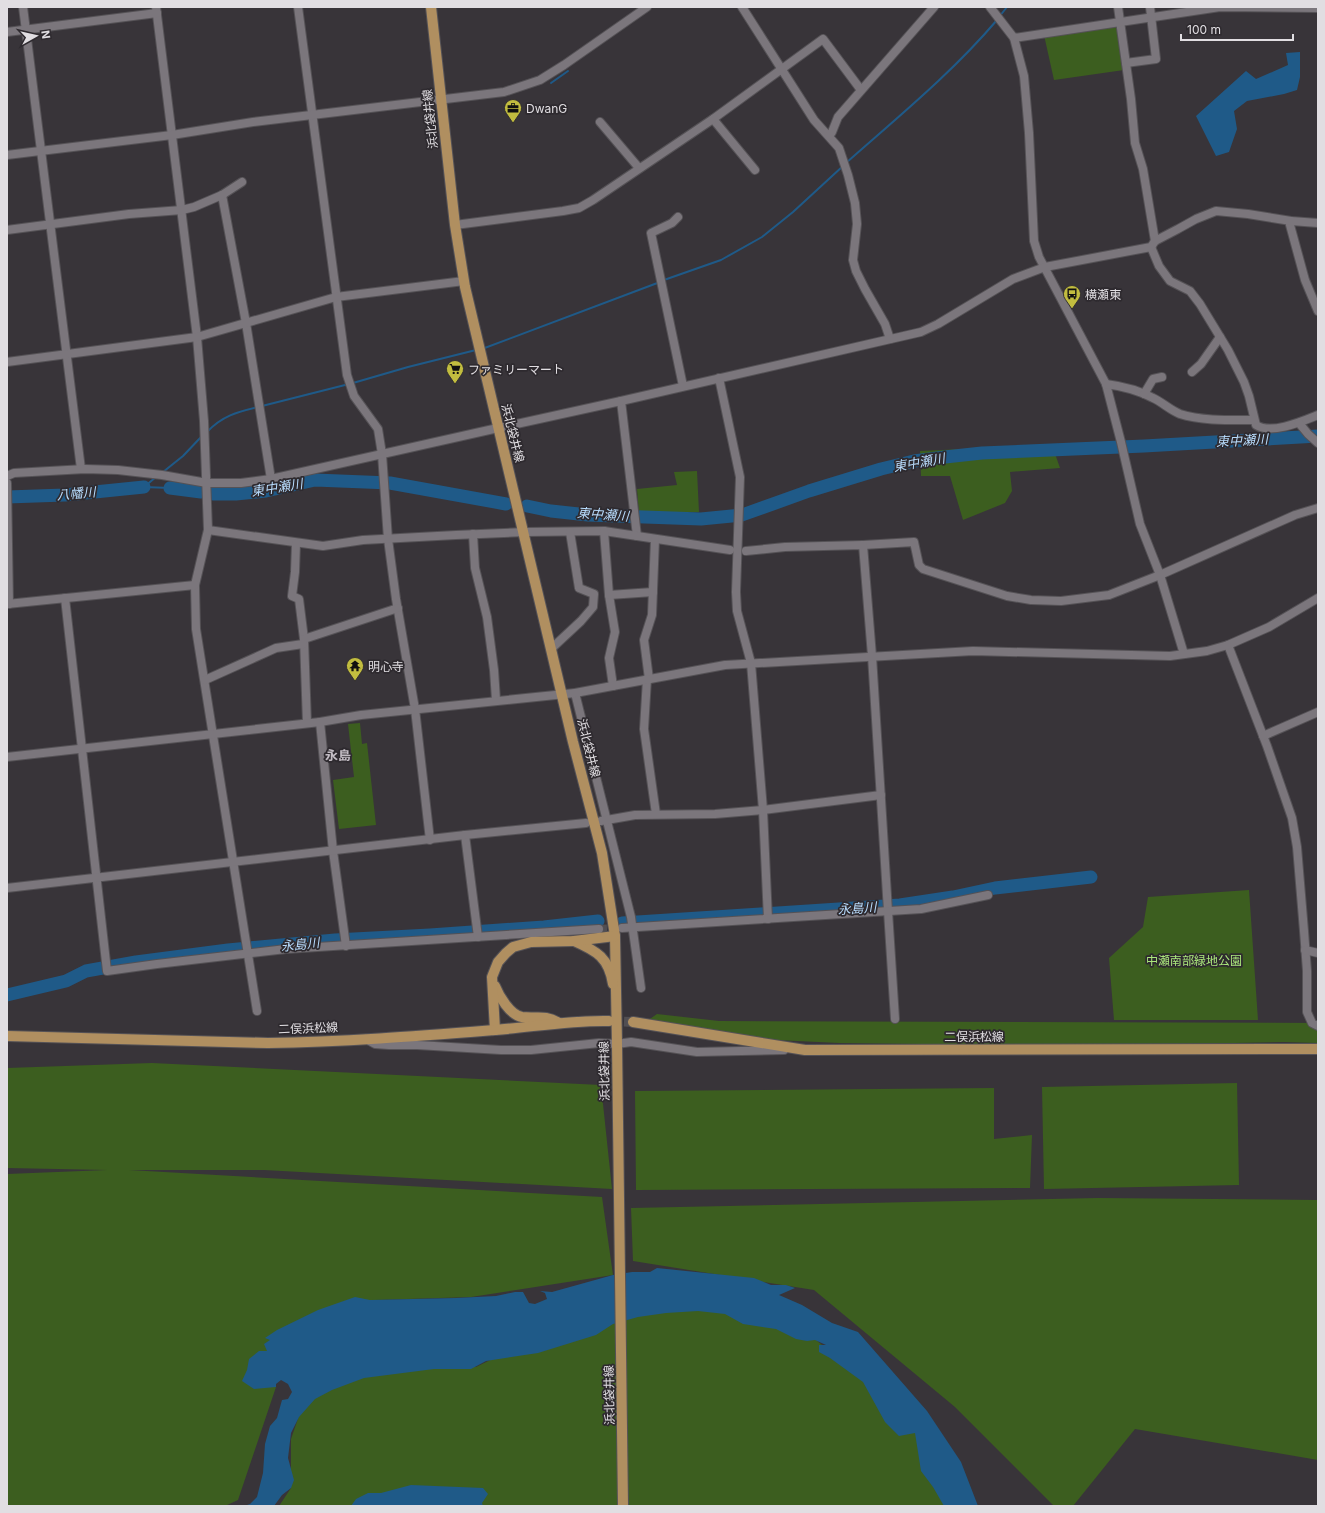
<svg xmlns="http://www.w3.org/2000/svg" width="1325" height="1513" viewBox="0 0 1325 1513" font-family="Inter,'Noto Sans JP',sans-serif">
  <rect width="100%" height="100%" fill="#383439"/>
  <!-- green -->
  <g fill="#3c5e1f">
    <path d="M1114,26L1118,28L1124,70L1054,80L1044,35Z"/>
    <path d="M1052,445L1060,468L1010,472L1012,491L1005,503L963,520L950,476H921L920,451Z"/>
    <path d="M697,471L699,512L639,513L637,489L677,485L674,472Z"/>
    <path d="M360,723L362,744L367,743L376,825L339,829L333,780L354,777L348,724Z"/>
    <path d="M1249,890L1258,1020H1114L1109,958L1143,927L1148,897Z"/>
    <path d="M657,1014L719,1021L1318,1023V1043L1284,1042L1084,1046L839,1043L776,1040L647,1021Z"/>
    <path d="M152,1063L601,1085L612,1189L264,1170H129L602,1197L613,1275L471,1297L344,1301L243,1381L276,1387L238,1500L225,1506H7V1174L107,1170L7,1168V1068Z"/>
    <path d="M1237,1083L1239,1185L1044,1189L1042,1087Z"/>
    <path d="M994,1088V1139L1032,1135L1030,1188L636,1190L635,1091Z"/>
    <path d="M1098,1198L1318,1200V1460L1135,1429L1073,1506H1054L955,1407L814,1290L633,1261L631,1208Z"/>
    <path d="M706,1301L815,1339L915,1424L947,1506H279L291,1488V1439L306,1395L395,1357L476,1367L594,1309Z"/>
  </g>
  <!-- water -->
  <g fill="#1f5a88">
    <path d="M1300,52V77L1297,90L1284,94L1247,101L1234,111L1237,129L1229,152L1216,156L1196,116L1246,71L1256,79L1288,65L1286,53Z"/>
    <path d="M657,1268L754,1278L771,1285H786L795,1288L779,1295L802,1305L832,1323L858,1332L927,1411L961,1462L978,1506H944L933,1487L921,1471L915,1433L899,1436L885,1422L863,1382L830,1358L819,1352V1345H826L815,1340L807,1341L796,1339L776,1329L743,1324L725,1314L698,1311L666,1313L638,1317L613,1324L596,1335L538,1353L486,1361L471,1369H434L364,1378L332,1390L315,1399L299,1417L291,1433L288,1458L294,1480L291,1488L282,1495L274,1506H244L250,1504L257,1497L263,1473L265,1444L270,1426L277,1418L282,1400L288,1399L292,1392L288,1384L281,1380L276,1384V1387L254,1389L242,1381L247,1370L249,1359L259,1351H267L264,1344L270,1340L265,1338L277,1330L318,1310L355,1297L370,1300L456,1298L496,1296L515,1292H523L529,1303L535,1304L547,1299L545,1293L540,1291L552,1292L613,1275L632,1272H650Z"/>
    <path d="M411,1485L483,1488L488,1494L482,1503L483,1506H351L356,1499L368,1493H381Z"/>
  </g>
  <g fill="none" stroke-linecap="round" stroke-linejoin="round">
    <!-- stream -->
    <g stroke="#1f5a88" stroke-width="2">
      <path d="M999,17L1007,7"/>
      <path d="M551,83L568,71"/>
      <path d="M846,163C898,117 952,73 997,20"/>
      <path d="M664,280L721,260L762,237L793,212L843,166"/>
      <path d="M482,349L660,282"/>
      <path d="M353,383L408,367L476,350"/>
      <path d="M262,406L349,384"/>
      <path d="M207,432C222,416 237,412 258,407"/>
      <path d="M163,472L183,456L202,436"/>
      <path d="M156,477L144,487L170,488"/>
    </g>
    <!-- river -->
    <g stroke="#1f5a88" stroke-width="13">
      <path d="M170,488L201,492"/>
      <path d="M213,494H236L266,491L315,480L390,483L506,504"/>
      <path d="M7,497L65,495L144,487"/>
      <path d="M527,506L551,511L588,515L701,519L742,515L809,491L881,469L914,461L945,457L982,453L1144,446L1318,436"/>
      <path d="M622,923L900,905L953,897L995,888L1091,877"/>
      <path d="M7,995L66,981L86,971L136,962L228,950L335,940L430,935L544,927L598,921"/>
    </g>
    <!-- minor-tunnel -->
    <path stroke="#514e52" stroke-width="8" stroke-dasharray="8 4" stroke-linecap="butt" d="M599,929L620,928"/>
    <!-- major-tunnel -->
    <path stroke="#514e52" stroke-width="10" stroke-dasharray="10 5" stroke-linecap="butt" d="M609,1021L633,1022"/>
    <defs>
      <g id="minor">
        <path d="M23,7L81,469"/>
        <path d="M156,7L197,337L204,421L208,530L195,585L196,629L257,1011"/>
        <path d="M298,7L347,375L354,396L378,429L382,454L388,539L396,599L415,709L430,840"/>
        <path d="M742,7L814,120L839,148L848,175L855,203L857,224L853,260L856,271L865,289L885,324L890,339"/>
        <path d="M990,7L1014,38L1024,76L1029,133L1034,241L1039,257L1106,384L1121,442L1140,524L1160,575L1184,654"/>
        <path d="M1118,7L1131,99L1135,143L1143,169L1155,241"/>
        <path d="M7,32L157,13"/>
        <path d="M1014,38L1220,7L1318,8"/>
        <path d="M1126,63L1156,59L1150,7"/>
        <path d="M713,119L755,170"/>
        <path d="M600,122L639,168"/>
        <path d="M829,136L832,132L838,117L934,7"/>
        <path d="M7,155L172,135L253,122L504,92L540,80L564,65L647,7"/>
        <path d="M222,195L246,323L271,479"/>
        <path d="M678,217L672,223L651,233L683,386"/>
        <path d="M1291,221L1290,225L1305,280L1318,311"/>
        <path d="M455,225L563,211L579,208L593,200L713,119L823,39L861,90"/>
        <path d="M7,230L129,214L182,210L194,207L222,195L242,182"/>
        <path d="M1151,247L1159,266L1170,281L1190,291L1200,304L1228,350L1244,382L1249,396L1256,425C1271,435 1303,421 1318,415"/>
        <path d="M7,362L197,337L336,297L464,281"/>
        <path d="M1192,372L1201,364L1220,337"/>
        <path d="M719,378L740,477L736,592L737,611L751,663L763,810L768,919"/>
        <path d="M1106,384C1121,386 1140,391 1153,398C1162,402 1170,410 1180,414C1201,421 1232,420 1254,420"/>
        <path d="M1144,394L1153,379L1162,377"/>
        <path d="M621,401L637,536"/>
        <path d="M1299,423L1308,434L1318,443"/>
        <path d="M7,476L14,473L85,469L118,470L162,475L207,483H241L271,479L498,428L621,401L921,332L938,324L1013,279L1045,267L1151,247L1155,241L1178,229L1196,219L1216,211L1248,214L1291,221L1318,223"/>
        <path d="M7,483L9,604"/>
        <path d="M208,530L323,546L363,540L456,535L525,532L604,531L730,550"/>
        <path d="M604,531L609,595L615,632L609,658L613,686"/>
        <path d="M473,534L475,568L487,617L494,670L496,700"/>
        <path d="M296,543L295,572L292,596L299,599L304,639L307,723"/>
        <path d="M863,545L914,542L919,565L923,569L1007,596L1031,600L1061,601L1109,595L1160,575L1295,515L1318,508"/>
        <path d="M746,551L785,547L863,545L872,656L888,911"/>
        <path d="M609,595L653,592"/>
        <path d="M65,598L107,971L157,964L286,949L599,929"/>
        <path d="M7,604L195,585"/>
        <path d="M304,639L398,608"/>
        <path d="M1228,645L1267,746L1292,818L1297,847L1304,931L1307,971V1012L1312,1023L1318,1026"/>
        <path d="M552,648L581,621L593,607L594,594L579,588L570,532"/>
        <path d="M647,679L644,729L656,814"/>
        <path d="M649,679L644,640L652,615L655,539"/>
        <path d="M205,680L276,648L303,644"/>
        <path d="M575,693L631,917L641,988"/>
        <path d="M320,722L333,851L346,946"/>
        <path d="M1263,736L1318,712"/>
        <path d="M7,757L320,722L361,715L575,693L725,665L973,651L1170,656L1207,651L1228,645L1269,627L1318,598"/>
        <path d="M601,821L635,815L715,814L763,810L881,795"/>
        <path d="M465,835L478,937"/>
        <path d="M7,888L465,835L586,823"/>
        <path d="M888,911L895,1019"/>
        <path d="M622,928L921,909L988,895"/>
        <path d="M1305,950L1318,953"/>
        <path d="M366,1039L375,1044L389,1045H417L501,1050H531L599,1043L617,1044L631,1042L697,1052L784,1050"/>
      </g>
      <g id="major">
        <path d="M431,7L455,225L465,287L573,742L602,853L615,936L617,1044L623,1506"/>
        <path d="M574,941C597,951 609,958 613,984"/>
        <path d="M495,986C499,996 510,1015 522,1017C537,1019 544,1014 559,1023"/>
        <path d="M633,1022L805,1050L1318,1049"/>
        <path d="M495,1030L492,977L498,962L506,953L513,947L531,942L574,941L615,936"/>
        <path d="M7,1036L268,1043C344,1042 419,1036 495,1030C533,1027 571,1020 609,1021"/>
      </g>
    </defs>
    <!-- minor casing -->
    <use href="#minor" stroke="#555256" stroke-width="10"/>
    <!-- major casing -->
    <use href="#major" stroke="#555256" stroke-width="12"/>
    <!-- minor -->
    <use href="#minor" stroke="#7b767c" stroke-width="8"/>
    <!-- major -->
    <use href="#major" stroke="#b08f60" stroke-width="10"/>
  </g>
  <!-- icons -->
  <defs>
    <symbol id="office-pin" viewBox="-11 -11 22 30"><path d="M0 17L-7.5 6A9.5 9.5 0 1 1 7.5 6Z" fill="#c2bd3f" stroke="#2e2a2f"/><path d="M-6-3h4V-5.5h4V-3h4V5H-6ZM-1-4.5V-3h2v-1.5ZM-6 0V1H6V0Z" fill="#111"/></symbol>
    <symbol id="bus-pin" viewBox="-11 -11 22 30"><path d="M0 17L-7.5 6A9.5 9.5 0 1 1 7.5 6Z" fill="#c2bd3f" stroke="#2e2a2f"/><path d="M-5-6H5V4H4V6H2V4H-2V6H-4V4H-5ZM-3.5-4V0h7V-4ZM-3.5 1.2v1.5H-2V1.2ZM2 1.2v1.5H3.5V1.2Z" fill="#111"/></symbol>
    <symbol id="supermarket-pin" viewBox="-11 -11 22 30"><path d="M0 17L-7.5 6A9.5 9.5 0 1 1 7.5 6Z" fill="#c2bd3f" stroke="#2e2a2f"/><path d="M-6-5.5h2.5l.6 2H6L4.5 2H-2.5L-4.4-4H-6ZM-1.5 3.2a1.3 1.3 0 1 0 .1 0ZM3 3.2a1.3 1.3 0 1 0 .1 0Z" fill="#111"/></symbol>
    <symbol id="temple-pin" viewBox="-11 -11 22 30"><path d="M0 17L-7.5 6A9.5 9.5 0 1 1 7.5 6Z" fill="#c2bd3f" stroke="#2e2a2f"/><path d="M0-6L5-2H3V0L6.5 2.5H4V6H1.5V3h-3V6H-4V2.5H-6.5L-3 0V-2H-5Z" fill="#111"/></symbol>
  </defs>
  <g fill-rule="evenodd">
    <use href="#office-pin" x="503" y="98" width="20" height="27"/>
    <use href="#bus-pin" x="1062" y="284" width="20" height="27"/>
    <use href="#supermarket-pin" x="445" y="359" width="20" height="27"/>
    <use href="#temple-pin" x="345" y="656" width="20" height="27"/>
  </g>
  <g text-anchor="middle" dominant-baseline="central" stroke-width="3.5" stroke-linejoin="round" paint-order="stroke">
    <!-- poi labels -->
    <g font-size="12" fill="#e1dee2" stroke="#2e2a2f" text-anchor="start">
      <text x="526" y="108">DwanG</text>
      <text x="1085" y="294">横瀬東</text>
      <text x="468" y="369">ファミリーマート</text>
      <text x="368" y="666">明心寺</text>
    </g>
    <!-- street labels -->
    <g font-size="12" fill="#e1dee2" stroke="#2e2a2f">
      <text transform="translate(430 119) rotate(-96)">浜北袋井線</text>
      <text transform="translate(513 433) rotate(76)">浜北袋井線</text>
      <text transform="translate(589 748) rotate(76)">浜北袋井線</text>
      <text transform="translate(308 1028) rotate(-2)">二俣浜松線</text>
      <text x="974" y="1036">二俣浜松線</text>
      <text transform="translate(604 1071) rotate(-91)">浜北袋井線</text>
      <text transform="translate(609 1395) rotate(-91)">浜北袋井線</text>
    </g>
    <!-- park labels -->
    <g font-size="12" fill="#abe77c" stroke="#2e2a2f">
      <text x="1194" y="960">中瀬南部緑地公園</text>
    </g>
    <!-- water labels -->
    <g font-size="13" font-style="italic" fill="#b8dcfd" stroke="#2e2a2f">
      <text transform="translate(1242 440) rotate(-3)">東中瀬川</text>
      <text transform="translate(919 462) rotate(-10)">東中瀬川</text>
      <text transform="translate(277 487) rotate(-9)">東中瀬川</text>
      <text transform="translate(76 493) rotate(-5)">八幡川</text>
      <text transform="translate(603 514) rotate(4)">東中瀬川</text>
      <text transform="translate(857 908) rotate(-4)">永島川</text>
      <text transform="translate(300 944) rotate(-6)">永島川</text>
    </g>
    <!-- neighbourhood labels -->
    <g font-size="13" font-weight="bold" fill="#c3bdc4" stroke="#2e2a2f">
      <text x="338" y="755">永島</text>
    </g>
  </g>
  <!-- border -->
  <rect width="1325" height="1513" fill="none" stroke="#e1dee2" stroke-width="16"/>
  <!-- north arrow -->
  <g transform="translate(36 36) rotate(82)" stroke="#2e2a2f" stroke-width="3" paint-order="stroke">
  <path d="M0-3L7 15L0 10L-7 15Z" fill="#e1dee2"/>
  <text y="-6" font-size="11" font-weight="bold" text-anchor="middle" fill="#e1dee2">N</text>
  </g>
  <!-- scale -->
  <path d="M1181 34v6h112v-6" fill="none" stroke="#e1dee2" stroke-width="2"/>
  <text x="1187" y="34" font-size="12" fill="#e1dee2" stroke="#2e2a2f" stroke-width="3" paint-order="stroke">100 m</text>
</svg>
